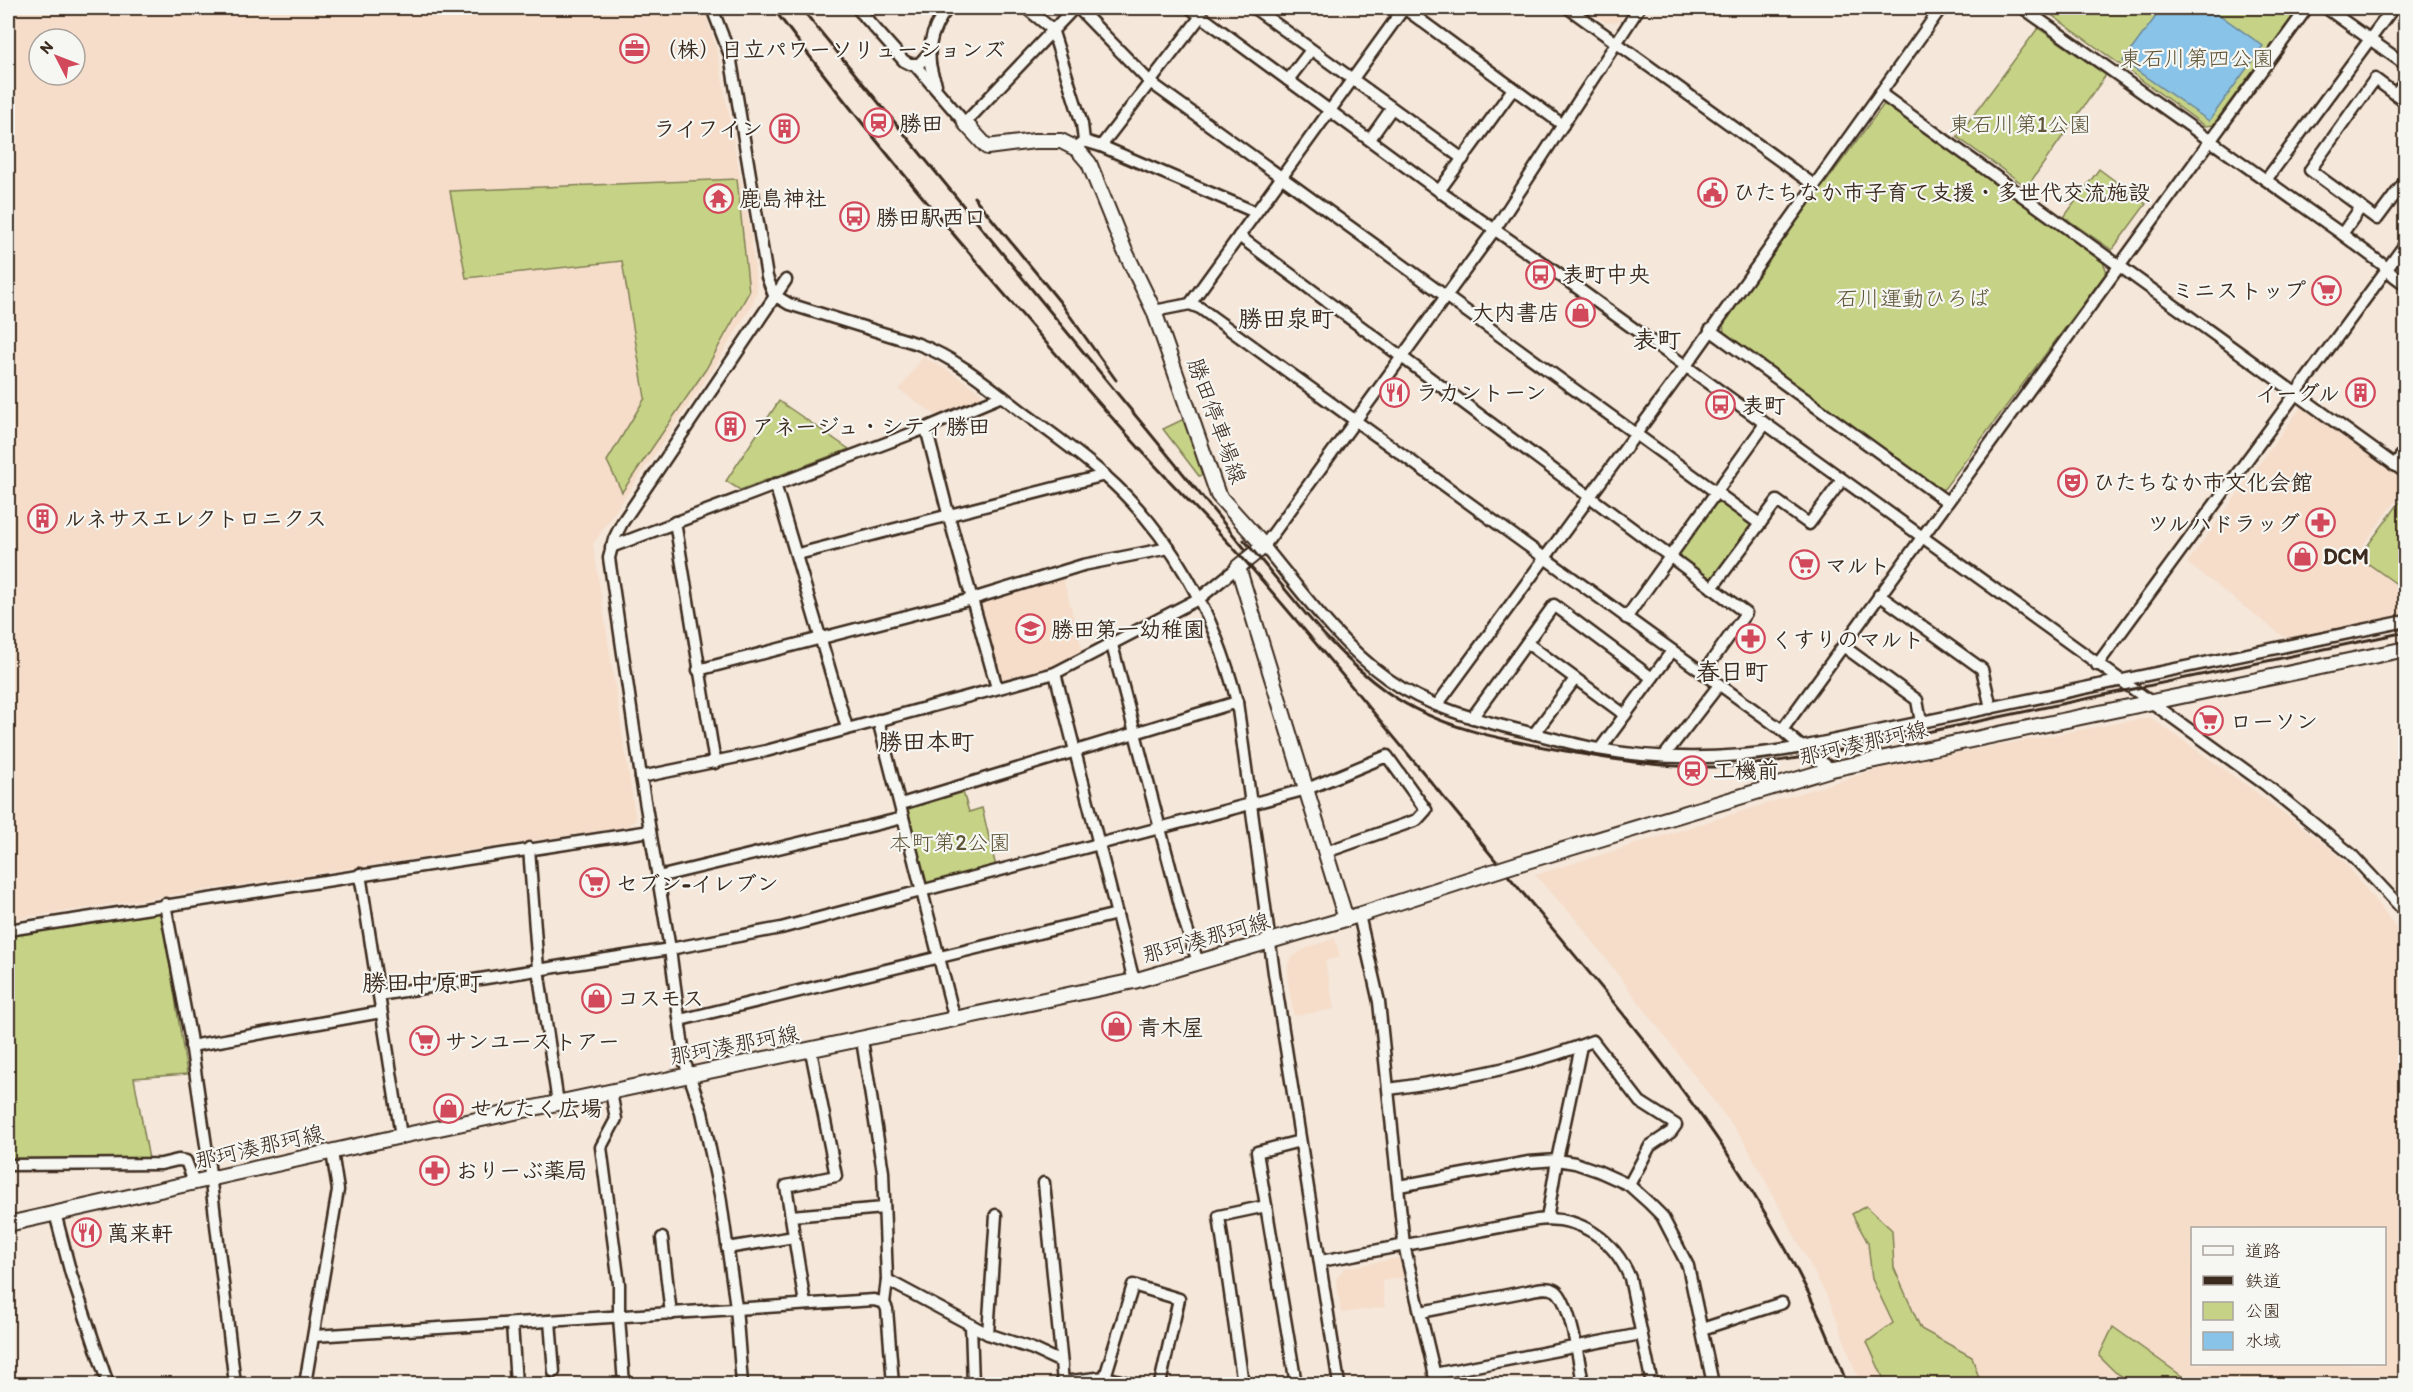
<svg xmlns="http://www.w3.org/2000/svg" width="2413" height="1392" viewBox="0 0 2413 1392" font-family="Itim,'Klee One',sans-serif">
  <rect width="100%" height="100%" fill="#f5e7da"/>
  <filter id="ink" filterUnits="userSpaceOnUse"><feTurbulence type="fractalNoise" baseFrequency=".0167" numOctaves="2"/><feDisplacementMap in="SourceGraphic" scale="12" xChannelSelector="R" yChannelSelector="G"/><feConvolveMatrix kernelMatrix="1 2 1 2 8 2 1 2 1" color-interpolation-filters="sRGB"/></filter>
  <g filter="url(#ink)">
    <!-- built -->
    <g fill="#f5ddca" fill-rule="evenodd">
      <path d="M8,8H701L706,14L718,55L751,235L757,290L752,305L714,368L593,544L636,820L625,827L8,920ZM39,39H75V75H39Z"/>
      <path d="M1584,8H1628L1618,22L1606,23Z"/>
      <path d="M923,357L946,369L982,393L979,400L937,416L899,390Z"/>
      <path d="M2303,404L2405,481V489L2356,555L2405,592V616L2289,641L2187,563Z"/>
      <path d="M1062,574L1083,652L1054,668L1003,682L998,680L977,606L979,601Z"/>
      <path d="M2150,717L2252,789L2331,849L2345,862L2405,939V1384H1860L1831,1304L1744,1141L1578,922L1535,875L1891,765ZM2192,1228H2384V1364H2192Z"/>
      <path d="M1335,938L1340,957L1325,961L1334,1009L1294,1016L1288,983V964L1293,956L1307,948Z"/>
      <path d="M1398,1258L1403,1261L1407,1277L1382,1281L1385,1307L1341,1313L1336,1279L1344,1268Z"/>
    </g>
    <!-- green -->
    <g fill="#c6d386" stroke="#807e52" stroke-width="1.5">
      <path d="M2042,8H2299L2213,125L2205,126Z"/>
      <path d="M2038,28L2106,75L2027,187L1957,137Z"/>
      <path d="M1884,104L2103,262L2107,272L1944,489H1937L1724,334L1723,321Z"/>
      <path d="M2099,169L2146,204L2112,250L2064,217Z"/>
      <path d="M737,179L749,292L706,369L622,492L607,461L645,398L622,261L466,278L450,191Z"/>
      <path d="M779,401L849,449L740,490L726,481Z"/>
      <path d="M1186,418L1207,473L1199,476L1163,429Z"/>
      <path d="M1715,492L1760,524L1712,588L1669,556Z"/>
      <path d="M2405,495V575L2398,585L2359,557Z"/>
      <path d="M962,789L969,812L982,808L996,867L928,884L925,882L906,810L911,803Z"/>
      <path d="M161,909L187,1074L134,1078L149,1159H8V934Z"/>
      <path d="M1866,1206L1892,1230L1894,1268L1921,1329L1972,1357L1981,1384H1886L1867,1342L1893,1323L1872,1279L1868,1243L1852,1214Z"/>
      <path d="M2113,1327L2193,1384H2134L2115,1372L2099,1356Z"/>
    </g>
    <!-- water -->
    <path fill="#89c3e8" stroke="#6a8697" stroke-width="1.5" d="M2162,8H2210L2263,46L2209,121L2123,61Z"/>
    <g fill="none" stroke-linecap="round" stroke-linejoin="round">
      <defs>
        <g id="minor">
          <path d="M712,8L730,55L767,277L774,295L789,304L918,344C958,359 990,387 1024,413C1051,433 1078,452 1103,474C1172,534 1215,615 1237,702L1274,973L1339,1384"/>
          <path d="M857,8L904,61L910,64H919L928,54"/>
          <path d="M1026,8L1052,29L1082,124L1084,141L1079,146"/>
          <path d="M1078,8L1150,82L1760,524"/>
          <path d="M1190,8L1439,191L1547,266L2266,785L2351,854L2406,913"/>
          <path d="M1254,8L1463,159"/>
          <path d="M1404,8L1563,125"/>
          <path d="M1568,8L1814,185"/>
          <path d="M1639,8L1495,229L1264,546C1302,592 1339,644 1388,679C1427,707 1477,720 1523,731C1548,737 1573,744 1598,749C1665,761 1736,759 1802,747L2406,621"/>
          <path d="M2023,8L2342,234L2382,264L2394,276L2406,285"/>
          <path d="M2326,8L2406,65"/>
          <path d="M915,65L965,123L1074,8"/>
          <path d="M1288,80L1311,50"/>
          <path d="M936,84C924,57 929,31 948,8"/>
          <path d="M1880,93L2406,473"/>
          <path d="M2395,94L2406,81"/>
          <path d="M2406,102L2375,79L2310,170L2377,219L2406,180"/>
          <path d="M1370,139L1392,108"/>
          <path d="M1084,141L1101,146L1255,212"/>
          <path d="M1101,146L1201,16"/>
          <path d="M2266,180L2393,8"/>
          <path d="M1439,191L1513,89"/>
          <path d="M2342,234L2361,207"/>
          <path d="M1239,236L1746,613L1703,673"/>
          <path d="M1190,304L1404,8"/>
          <path d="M1154,311L1190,304L1200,308L1782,730L1812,756L1832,769"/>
          <path d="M1710,330L1946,501"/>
          <path d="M926,428L949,517L997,688"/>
          <path d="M2394,465L2406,450"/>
          <path d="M775,484L847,728"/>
          <path d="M675,522L715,763"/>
          <path d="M611,547L926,428L1002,396"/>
          <path d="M798,554L1105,475"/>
          <path d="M1712,588L1777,501L1809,524L1842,480"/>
          <path d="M1879,595L1982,669L1991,708"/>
          <path d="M1626,618L1765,424"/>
          <path d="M1527,643L1625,715"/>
          <path d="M1112,645L1184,920L1198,962"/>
          <path d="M1843,646L1917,700L1921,722"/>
          <path d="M2097,665L2406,243"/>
          <path d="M698,670L972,599L1083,565L1169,548"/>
          <path d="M1055,673L1134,981"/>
          <path d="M1437,705L1685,367L1941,8"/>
          <path d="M1472,718L1554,605L1652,678"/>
          <path d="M878,720L955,1020"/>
          <path d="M1782,730L2307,8"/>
          <path d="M1534,734L1575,679"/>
          <path d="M1600,749L1672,651"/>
          <path d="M1664,756L1719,685"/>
          <path d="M641,777L766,751L1055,673L1200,598L1238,567"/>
          <path d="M901,804L1237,702"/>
          <path d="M529,848L538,969L558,1103"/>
          <path d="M360,874L401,1136"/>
          <path d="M658,877L903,818"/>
          <path d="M165,904L190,1036L209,1166L235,1384"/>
          <path d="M1359,915L1379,1002L1404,1245L1437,1384"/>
          <path d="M8,930L650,831"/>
          <path d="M379,995L670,949L781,928L1307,789L1387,756L1426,810L1417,820L1326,852"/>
          <path d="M680,1020L1117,914"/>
          <path d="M862,1040L883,1172L887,1280L884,1303"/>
          <path d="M191,1046L381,1012"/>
          <path d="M1389,1089C1459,1079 1527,1067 1593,1041L1640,1102L1676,1125L1671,1132L1650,1146L1629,1185"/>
          <path d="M611,1092L616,1119L601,1147L619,1284V1317L624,1384"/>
          <path d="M8,1165L161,1164L178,1160L186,1161L194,1182"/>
          <path d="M1044,1183L1062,1366"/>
          <path d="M1399,1186L1529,1162L1557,1160L1575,1163L1598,1171L1629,1185L1649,1203L1662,1216L1688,1266L1713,1384"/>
          <path d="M55,1213L71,1274L108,1384"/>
          <path d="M791,1216L884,1208"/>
          <path d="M1547,1219L1557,1160L1581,1046"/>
          <path d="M662,1238L671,1314"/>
          <path d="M727,1248L794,1237"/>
          <path d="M1321,1261L1537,1220C1579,1215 1614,1239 1630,1278L1652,1384"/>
          <path d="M887,1280L988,1334L1033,1349L1061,1362L1063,1382L1105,1377L1132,1384"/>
          <path d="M805,1304L786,1186L836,1176L811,1051"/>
          <path d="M1421,1312L1528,1291C1537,1289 1548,1286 1556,1291C1570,1301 1580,1366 1583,1384"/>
          <path d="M550,1321L554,1372"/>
          <path d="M512,1324L516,1384"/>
          <path d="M971,1325L973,1384"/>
          <path d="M1702,1329L1782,1303"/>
          <path d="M988,1334L996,1215"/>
          <path d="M314,1336L874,1300L884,1303L887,1309L893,1384"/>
          <path d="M1434,1374L1641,1334"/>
          <path d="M1105,1377L1133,1285L1179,1299L1160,1384"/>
          <path d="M305,1384L338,1190L332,1152"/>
          <path d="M742,1384L736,1307L720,1195L702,1112L685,1063L670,949L641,777L609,558L614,539L622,523L786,280"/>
          <path d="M1243,1384L1219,1216L1266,1206"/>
          <path d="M1296,1384L1257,1152L1300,1141"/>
        </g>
        <g id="major">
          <path d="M965,123L987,147L1035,141H1061L1077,149L1089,163L1124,249L1154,311L1218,495L1264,546L1238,567L1346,919"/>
          <path d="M1517,864L1832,769L2406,649"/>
          <path d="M8,1224L401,1136L1134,981L1359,915L1498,870"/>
        </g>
      </defs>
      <!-- minor casing -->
      <use href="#minor" stroke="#3b2a1e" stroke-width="15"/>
      <!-- major casing -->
      <use href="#major" stroke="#3b2a1e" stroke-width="18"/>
      <!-- minor -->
      <use href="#minor" stroke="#f6f6f2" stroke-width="10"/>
      <!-- major -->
      <use href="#major" stroke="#f6f6f2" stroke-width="14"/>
      <!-- rail -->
      <g stroke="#3b2a1e" stroke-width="3">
        <path d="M773,8C887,160 1012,306 1139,448C1174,487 1212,524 1247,563C1332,661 1414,761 1496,861C1632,1025 1774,1180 1847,1384"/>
        <path d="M801,8L1245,549"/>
        <path d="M974,197L1060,302L1116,380"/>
        <path d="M1244,540C1289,592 1330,651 1387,692C1442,731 1512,741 1576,753C1618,760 1660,767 1703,767C1740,768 1776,761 1812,756L2406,632"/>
      </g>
      <defs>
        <path id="major-bridge" d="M1498,870L1517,864"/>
      </defs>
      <!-- major-bridge casing -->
      <use href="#major-bridge" stroke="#3b2a1e" stroke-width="18" stroke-linecap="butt"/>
      <!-- major-bridge -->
      <use href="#major-bridge" stroke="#f6f6f2" stroke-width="14"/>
    </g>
  </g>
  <!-- icons -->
  <defs>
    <symbol id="office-ring" viewBox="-11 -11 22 22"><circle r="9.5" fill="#f6f6f2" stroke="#d1495b" stroke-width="1.5"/><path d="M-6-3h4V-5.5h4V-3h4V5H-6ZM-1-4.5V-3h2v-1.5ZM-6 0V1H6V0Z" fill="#d1495b"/></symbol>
    <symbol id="station-ring" viewBox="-11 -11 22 22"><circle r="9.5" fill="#f6f6f2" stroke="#d1495b" stroke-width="1.5"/><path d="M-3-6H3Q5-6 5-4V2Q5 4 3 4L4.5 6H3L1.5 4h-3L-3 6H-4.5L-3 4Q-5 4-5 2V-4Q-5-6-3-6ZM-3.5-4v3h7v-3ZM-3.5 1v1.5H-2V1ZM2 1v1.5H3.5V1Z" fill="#d1495b"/></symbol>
    <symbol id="building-ring" viewBox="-11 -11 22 22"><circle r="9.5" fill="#f6f6f2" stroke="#d1495b" stroke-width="1.5"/><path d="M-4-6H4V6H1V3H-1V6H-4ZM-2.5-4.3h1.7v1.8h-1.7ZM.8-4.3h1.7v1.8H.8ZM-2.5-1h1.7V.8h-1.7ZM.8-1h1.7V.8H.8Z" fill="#d1495b"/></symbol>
    <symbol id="civic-ring" viewBox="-11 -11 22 22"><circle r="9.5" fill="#f6f6f2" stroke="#d1495b" stroke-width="1.5"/><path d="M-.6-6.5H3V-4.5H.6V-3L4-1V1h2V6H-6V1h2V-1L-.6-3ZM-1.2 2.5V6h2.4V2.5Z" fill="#d1495b"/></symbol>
    <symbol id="temple-ring" viewBox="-11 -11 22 22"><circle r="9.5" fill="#f6f6f2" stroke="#d1495b" stroke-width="1.5"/><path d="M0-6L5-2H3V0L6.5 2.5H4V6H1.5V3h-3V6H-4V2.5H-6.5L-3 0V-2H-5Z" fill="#d1495b"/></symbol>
    <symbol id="bus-ring" viewBox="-11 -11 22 22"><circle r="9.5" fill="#f6f6f2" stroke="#d1495b" stroke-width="1.5"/><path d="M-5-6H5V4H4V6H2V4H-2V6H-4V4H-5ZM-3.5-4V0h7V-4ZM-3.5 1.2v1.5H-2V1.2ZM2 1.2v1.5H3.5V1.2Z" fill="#d1495b"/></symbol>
    <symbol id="supermarket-ring" viewBox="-11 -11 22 22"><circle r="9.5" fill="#f6f6f2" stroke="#d1495b" stroke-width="1.5"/><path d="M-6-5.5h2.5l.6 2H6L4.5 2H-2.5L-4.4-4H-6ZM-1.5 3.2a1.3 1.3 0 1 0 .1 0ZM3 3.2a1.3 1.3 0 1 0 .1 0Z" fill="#d1495b"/></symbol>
    <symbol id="shop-ring" viewBox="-11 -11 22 22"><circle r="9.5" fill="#f6f6f2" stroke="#d1495b" stroke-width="1.5"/><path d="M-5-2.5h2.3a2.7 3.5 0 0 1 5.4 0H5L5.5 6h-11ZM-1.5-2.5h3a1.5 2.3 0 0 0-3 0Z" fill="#d1495b"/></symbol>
    <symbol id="restaurant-ring" viewBox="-11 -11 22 22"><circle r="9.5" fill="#f6f6f2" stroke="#d1495b" stroke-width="1.5"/><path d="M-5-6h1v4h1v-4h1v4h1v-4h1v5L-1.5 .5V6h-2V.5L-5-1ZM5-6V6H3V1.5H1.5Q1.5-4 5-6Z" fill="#d1495b"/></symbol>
    <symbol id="theatre-ring" viewBox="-11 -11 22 22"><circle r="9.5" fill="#f6f6f2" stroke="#d1495b" stroke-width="1.5"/><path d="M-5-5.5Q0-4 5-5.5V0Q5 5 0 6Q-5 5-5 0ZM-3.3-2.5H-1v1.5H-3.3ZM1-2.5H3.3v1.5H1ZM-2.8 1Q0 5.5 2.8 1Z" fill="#d1495b"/></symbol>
    <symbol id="pharmacy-ring" viewBox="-11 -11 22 22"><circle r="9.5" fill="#f6f6f2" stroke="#d1495b" stroke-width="1.5"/><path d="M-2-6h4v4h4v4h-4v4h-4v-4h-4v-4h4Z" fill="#d1495b"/></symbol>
    <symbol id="school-ring" viewBox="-11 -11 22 22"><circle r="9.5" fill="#f6f6f2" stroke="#d1495b" stroke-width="1.5"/><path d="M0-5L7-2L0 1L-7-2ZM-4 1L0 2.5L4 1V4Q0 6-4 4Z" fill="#d1495b"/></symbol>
  </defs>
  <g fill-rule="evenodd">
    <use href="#office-ring" x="618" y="32" width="33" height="33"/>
    <use href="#station-ring" x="862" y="106" width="33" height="33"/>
    <use href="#building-ring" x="768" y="112" width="33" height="33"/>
    <use href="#civic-ring" x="1696" y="176" width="33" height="33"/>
    <use href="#temple-ring" x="702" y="182" width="33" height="33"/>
    <use href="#bus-ring" x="838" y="200" width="33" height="33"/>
    <use href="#bus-ring" x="1524" y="258" width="33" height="33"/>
    <use href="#supermarket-ring" x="2310" y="274" width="33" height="33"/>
    <use href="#shop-ring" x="1564" y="296" width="33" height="33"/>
    <use href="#restaurant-ring" x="1378" y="376" width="33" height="33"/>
    <use href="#building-ring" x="2344" y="376" width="33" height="33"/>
    <use href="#bus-ring" x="1704" y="388" width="33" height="33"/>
    <use href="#building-ring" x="714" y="410" width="33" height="33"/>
    <use href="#theatre-ring" x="2056" y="466" width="33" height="33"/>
    <use href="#building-ring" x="26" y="502" width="33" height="33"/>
    <use href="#pharmacy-ring" x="2304" y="506" width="33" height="33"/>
    <use href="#shop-ring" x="2286" y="540" width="33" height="33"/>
    <use href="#supermarket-ring" x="1788" y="548" width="33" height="33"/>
    <use href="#school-ring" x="1014" y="612" width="33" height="33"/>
    <use href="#pharmacy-ring" x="1734" y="622" width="33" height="33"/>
    <use href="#supermarket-ring" x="2192" y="704" width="33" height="33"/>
    <use href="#station-ring" x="1676" y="754" width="33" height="33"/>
    <use href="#supermarket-ring" x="578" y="866" width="33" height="33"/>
    <use href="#shop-ring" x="580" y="982" width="33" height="33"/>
    <use href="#shop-ring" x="1100" y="1010" width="33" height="33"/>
    <use href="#supermarket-ring" x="408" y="1024" width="33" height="33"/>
    <use href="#shop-ring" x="432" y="1092" width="33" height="33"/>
    <use href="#pharmacy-ring" x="418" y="1154" width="33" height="33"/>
    <use href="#restaurant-ring" x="70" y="1216" width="33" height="33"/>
  </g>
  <g text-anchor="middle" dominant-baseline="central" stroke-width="4.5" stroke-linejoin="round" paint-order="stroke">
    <!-- poi labels -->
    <g font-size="22" font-weight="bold" fill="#3b2a1e" stroke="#f6f6f2" text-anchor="start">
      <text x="655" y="49">（株）日立パワーソリューションズ</text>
      <text x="899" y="123">勝田</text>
      <text x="763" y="128" text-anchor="end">ライフイン</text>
      <text x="1733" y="192">ひたちなか市子育て支援・多世代交流施設</text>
      <text x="739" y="198">鹿島神社</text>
      <text x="876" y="217">勝田駅西口</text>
      <text x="1562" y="274">表町中央</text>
      <text x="2306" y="290" text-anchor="end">ミニストップ</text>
      <text x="1560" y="312" text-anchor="end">大内書店</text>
      <text x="1416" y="392">ラカントーン</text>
      <text x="2340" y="393" text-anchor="end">イーグル</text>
      <text x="1742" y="405">表町</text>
      <text x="752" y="426">アネージュ・シティ勝田</text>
      <text x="2093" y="482">ひたちなか市文化会館</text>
      <text x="64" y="518">ルネサスエレクトロニクス</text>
      <text x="2300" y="523" text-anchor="end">ツルハドラッグ</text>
      <text x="2323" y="556">DCM</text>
      <text x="1825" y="565">マルト</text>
      <text x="1051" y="629">勝田第一幼稚園</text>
      <text x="1771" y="639">くすりのマルト</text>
      <text x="2230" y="721">ローソン</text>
      <text x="1713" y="770">工機前</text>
      <text x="616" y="883">セブン-イレブン</text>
      <text x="617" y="998">コスモス</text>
      <text x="1138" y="1027">青木屋</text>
      <text x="445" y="1041">サンユーストアー</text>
      <text x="470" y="1108">せんたく広場</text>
      <text x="456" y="1170">おりーぶ薬局</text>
      <text x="107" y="1233">萬来軒</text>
    </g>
    <!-- park labels -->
    <g font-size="22" fill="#5e5438" stroke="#f6f6f2">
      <text x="2197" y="58">東石川第四公園</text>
      <text x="2020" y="124">東石川第1公園</text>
      <text x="1913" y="298">石川運動ひろば</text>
      <text x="950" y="842">本町第2公園</text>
    </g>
    <!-- street labels -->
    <g font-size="22" fill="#3b2a1e" stroke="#f6f6f2">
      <text transform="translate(1217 421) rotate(70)">勝田停車場線</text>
      <text transform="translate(1863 743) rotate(-13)">那珂湊那珂線</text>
      <text transform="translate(1206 938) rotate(-16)">那珂湊那珂線</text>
      <text transform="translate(734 1045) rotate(-11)">那珂湊那珂線</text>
      <text transform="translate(259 1147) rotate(-13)">那珂湊那珂線</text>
    </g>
    <!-- neighbourhood labels -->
    <g font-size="24" font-weight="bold" fill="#3b2a1e" stroke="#f6f6f2">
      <text x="1286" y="318">勝田泉町</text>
      <text x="1657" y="339">表町</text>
      <text x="1732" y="671">春日町</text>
      <text x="926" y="741">勝田本町</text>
      <text x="422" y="982">勝田中原町</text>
    </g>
  </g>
  <!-- margin -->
  <rect width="2413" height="1392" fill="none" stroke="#f6f6f2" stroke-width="30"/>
  <rect x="15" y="15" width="2383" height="1362" fill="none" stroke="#3b2a1e" stroke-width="2" filter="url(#ink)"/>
  <!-- legend -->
  <rect x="2191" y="1227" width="195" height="138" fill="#f6f6f2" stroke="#aba49d" stroke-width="1.5"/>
  <rect x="2203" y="1246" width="30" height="9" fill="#f6f6f2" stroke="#aba49d" stroke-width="1.5"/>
  <text x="2245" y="1257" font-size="18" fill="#3b2a1e">道路</text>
  <rect x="2203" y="1276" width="30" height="9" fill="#3b2a1e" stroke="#aba49d" stroke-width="1.5"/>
  <text x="2245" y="1287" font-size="18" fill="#3b2a1e">鉄道</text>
  <rect x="2203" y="1302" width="30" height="18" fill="#c6d386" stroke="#aba49d" stroke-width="1.5"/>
  <text x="2245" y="1317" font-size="18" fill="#3b2a1e">公園</text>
  <rect x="2203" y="1332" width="30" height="18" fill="#89c3e8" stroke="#aba49d" stroke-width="1.5"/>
  <text x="2245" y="1347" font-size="18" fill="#3b2a1e">水域</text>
  <!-- north arrow -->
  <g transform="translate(57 57) rotate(312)"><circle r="28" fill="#f6f6f2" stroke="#aba49d" stroke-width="1.5"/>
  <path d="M0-4.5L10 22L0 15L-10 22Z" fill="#d1495b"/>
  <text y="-9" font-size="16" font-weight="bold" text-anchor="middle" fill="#3b2a1e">N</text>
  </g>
</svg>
